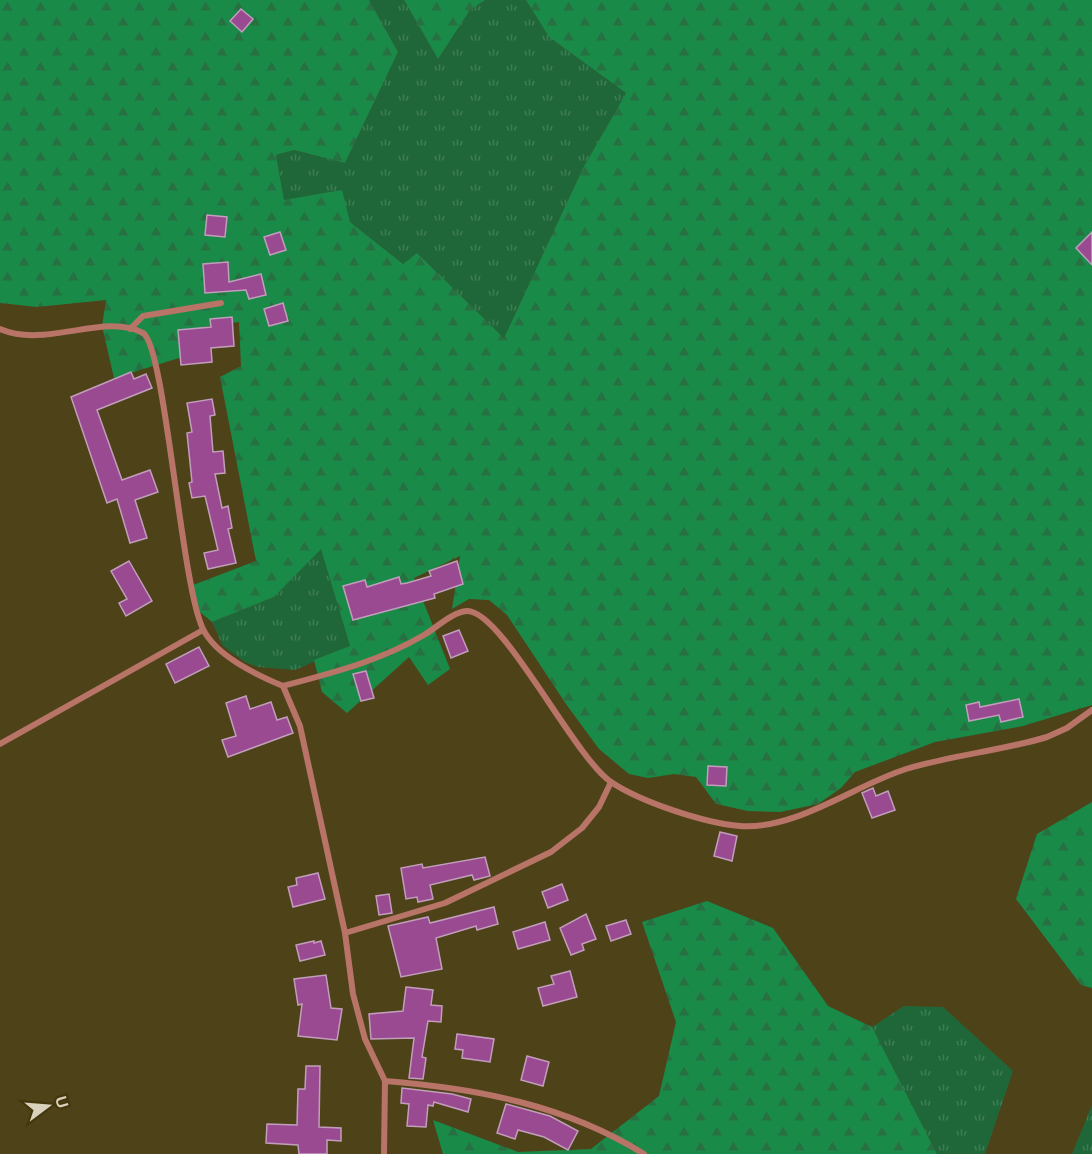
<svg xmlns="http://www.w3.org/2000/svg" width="1092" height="1154" viewBox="0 0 1092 1154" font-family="Helvetica,sans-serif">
  <defs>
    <pattern id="grass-tufts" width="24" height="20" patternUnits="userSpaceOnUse" patternTransform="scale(1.5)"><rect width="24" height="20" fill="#1f6739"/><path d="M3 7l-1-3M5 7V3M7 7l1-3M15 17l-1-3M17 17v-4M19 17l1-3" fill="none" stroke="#3f7c54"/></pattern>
    <pattern id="forest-firs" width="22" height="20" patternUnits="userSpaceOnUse" patternTransform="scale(1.5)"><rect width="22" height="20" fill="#198a48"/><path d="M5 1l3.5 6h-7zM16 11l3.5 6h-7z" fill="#277042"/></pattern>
  </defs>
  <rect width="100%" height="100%" fill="#4e4219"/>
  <!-- grass -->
  <g fill="url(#grass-tufts)">
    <path d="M369,0H404L438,59L470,10L485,0H526L549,37L626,93L583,168L504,338L417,253L403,264L350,222L284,200L276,155L294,150L345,163L398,52Z"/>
    <path d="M321,548L350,646L295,670L258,667L245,662L223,646L212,622L274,597Z"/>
    <path d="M904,1006L943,1007L1013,1071L985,1154H937L872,1027Z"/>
    <path d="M1092,1105V1154H1072Z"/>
  </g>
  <!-- forest -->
  <g fill="url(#forest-firs)">
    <path d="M0,0H369L398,52L345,163L294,150L276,155L284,200L342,190L350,222L403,264L417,253L504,338L583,168L626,93L549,37L526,0H1092V705L1023,726L935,742L855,772L841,788L818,804L780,812L748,811L716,804L696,777L674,774L648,778L629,774L599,749L566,704L507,615L489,600L469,599L452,609L460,556L414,578L450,669L428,685L409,657L347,713L322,692L314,660L350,646L321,549L274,597L212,622L200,612L193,585L256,561L220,377L241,366L239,322L202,327V351L114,378L102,326L106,300L37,307L0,303Z"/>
    <path d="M404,0H485L470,10L438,59Z"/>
    <path d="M1092,802V988L1081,985L1016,899L1037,834Z"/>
    <path d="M707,901L773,928L828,1006L872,1027L937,1154H443L433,1120L518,1152L591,1149L659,1096L676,1022L642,922Z"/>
  </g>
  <!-- building -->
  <g fill="#994a90" stroke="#c29ebc" stroke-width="1.5">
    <path d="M241,9L253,19L242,32L230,21Z"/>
    <path d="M207,215L227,217L225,237L205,235Z"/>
    <path d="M280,232L286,250L270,255L264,237Z"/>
    <path d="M1092,232V265L1076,248Z"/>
    <path d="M228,262L229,282L261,274L266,295L249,299L246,290L205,293L203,264Z"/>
    <path d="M283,303L288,321L269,326L264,309Z"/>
    <path d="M232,317L234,346L211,348L212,362L181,365L178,330L211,327L210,319Z"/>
    <path d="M131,372L134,379L146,374L152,388L97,410L122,480L150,470L158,492L135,500L147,538L130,543L117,499L107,503L71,397Z"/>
    <path d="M212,399L215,415L210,416L213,452L223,451L225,473L215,474L222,508L228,506L232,528L228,529L236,563L208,569L204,553L218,550L205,496L192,498L189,483L192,482L187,433L192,432L187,403Z"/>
    <path d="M129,561L152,601L126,616L119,603L127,599L111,571Z"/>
    <path d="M457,561L463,584L434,594L435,598L353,620L343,586L365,580L367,587L399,577L401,584L407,583L431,576L429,571Z"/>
    <path d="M459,630L468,651L451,658L443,636Z"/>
    <path d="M199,647L209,666L175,683L166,664Z"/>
    <path d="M366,671L374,698L361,701L353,674Z"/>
    <path d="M246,696L250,709L271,702L277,720L287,717L293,733L228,757L222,740L236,736L226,703Z"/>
    <path d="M1019,699L1023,717L1001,722L999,715L969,721L966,705L979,702L980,707Z"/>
    <path d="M708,766L727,767L726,786L707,785Z"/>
    <path d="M873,788L876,796L888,791L895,810L872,818L862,793Z"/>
    <path d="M720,832L737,836L732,861L714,856Z"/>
    <path d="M485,857L490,876L474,880L472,875L430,885L433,899L418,902L417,897L406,899L401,868L422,864L423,868Z"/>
    <path d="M318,873L325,899L293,907L288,887L297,885L296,878Z"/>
    <path d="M562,884L568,900L548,908L542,892Z"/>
    <path d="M389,894L392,913L379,915L376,896Z"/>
    <path d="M494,907L498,924L477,930L476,926L436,938L442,969L401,977L388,926L428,917L430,923Z"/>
    <path d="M586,914L596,939L582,944L584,950L571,955L560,928Z"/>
    <path d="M626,920L631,934L611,941L606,926Z"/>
    <path d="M545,922L550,940L518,949L513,932Z"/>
    <path d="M314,941V943L321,941L325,955L300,961L296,945Z"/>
    <path d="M570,971L577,997L543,1006L538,988L554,984L551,976Z"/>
    <path d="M326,975L331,1008L342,1009L337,1040L298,1036L302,1004L298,1005L294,979Z"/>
    <path d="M406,987L433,990L431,1005L442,1006L441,1022L428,1021L422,1057L426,1058L423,1079L409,1078L414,1038L371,1039L369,1014L403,1011Z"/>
    <path d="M457,1034L494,1039L490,1062L462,1058L463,1050L455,1049Z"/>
    <path d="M527,1056L549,1062L543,1086L521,1080Z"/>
    <path d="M306,1066H320L319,1127L341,1128V1141L327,1140V1154H299L298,1145L266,1143L267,1124L297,1125L298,1089H305Z"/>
    <path d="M402,1088L452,1094L471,1099L468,1112L434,1102L433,1106L428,1105L426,1127L407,1126L409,1104L401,1103Z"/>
    <path d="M506,1104L550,1116L578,1131L568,1150L544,1137L518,1130L515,1139L497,1133Z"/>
  </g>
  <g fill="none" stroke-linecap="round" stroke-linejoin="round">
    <!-- street -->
    <g stroke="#b87467" stroke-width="6">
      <path d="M0,329C46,349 104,312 143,333C165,345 181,585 203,629C216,656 257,675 283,686L300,726L345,933L353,994L365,1039L385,1081L384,1154"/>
      <path d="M130,329L143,316L221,303"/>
      <path d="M283,686C332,673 380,661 424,635C436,628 452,612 467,611C502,610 574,757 611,782C641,802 704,823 740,826C796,830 853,786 906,769C952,755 1000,751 1047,737L1067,728L1092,710"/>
      <path d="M0,744L203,630"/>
      <path d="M345,933L445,903L551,852L582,828L599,807L611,782"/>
      <path d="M385,1081C475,1088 566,1105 644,1154"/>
    </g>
  </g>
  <!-- north arrow -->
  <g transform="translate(48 1106) rotate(74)" stroke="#44370d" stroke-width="4.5" paint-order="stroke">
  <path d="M0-4.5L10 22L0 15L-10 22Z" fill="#d8d1bc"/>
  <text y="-9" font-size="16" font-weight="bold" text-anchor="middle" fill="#d8d1bc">U</text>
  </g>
</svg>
